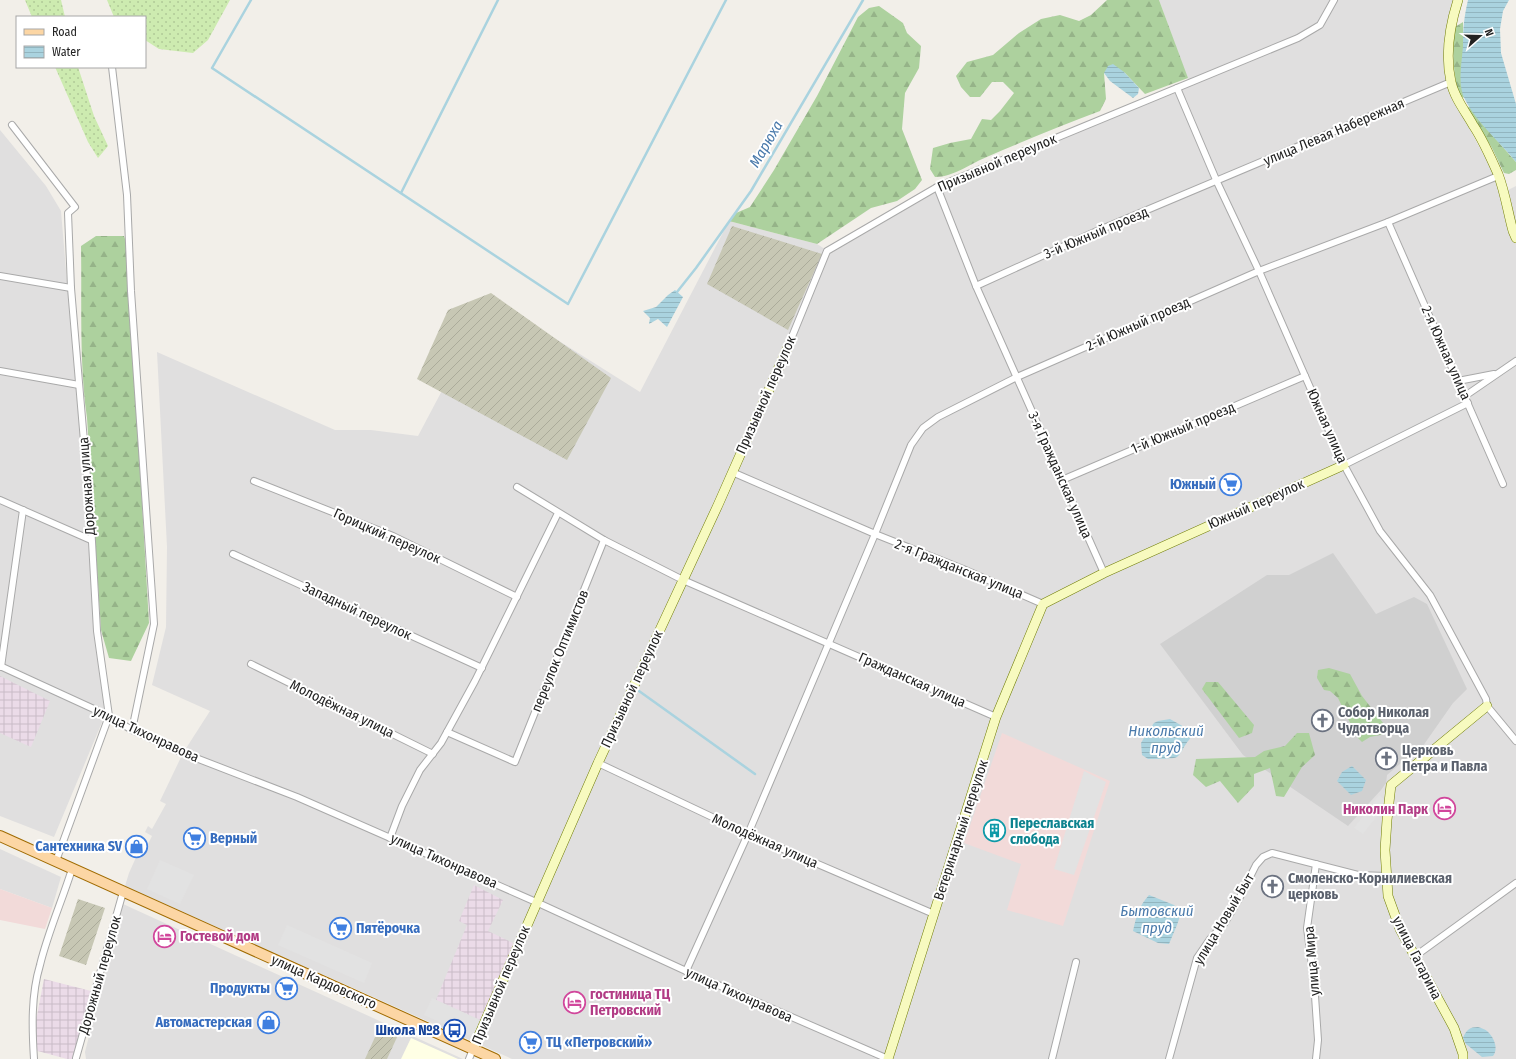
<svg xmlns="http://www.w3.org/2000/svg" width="1516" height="1059" viewBox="0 0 1516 1059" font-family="'Fira Sans Condensed',sans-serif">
  <defs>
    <pattern id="industrial-grid" width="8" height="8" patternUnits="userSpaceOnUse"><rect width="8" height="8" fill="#ebdbe8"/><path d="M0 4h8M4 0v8" fill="none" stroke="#c9bcc7"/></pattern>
    <pattern id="construction-furrows" width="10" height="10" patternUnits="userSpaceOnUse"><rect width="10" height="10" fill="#c7c7b4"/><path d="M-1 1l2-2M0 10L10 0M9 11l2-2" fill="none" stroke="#abab9a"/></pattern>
    <pattern id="grass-dots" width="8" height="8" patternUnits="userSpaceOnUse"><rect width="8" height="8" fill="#cdebb0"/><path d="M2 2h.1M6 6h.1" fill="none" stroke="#b0c997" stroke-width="1.8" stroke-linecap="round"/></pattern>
    <pattern id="forest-firs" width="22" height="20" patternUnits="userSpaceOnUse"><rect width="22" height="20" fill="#add19e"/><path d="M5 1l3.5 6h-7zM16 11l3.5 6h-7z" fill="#95b388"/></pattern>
    <pattern id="water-rules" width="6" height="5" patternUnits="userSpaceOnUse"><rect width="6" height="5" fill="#aad3df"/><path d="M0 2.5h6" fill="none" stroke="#92b5bf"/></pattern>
  </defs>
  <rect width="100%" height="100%" fill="#f2efe9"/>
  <!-- residential -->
  <g fill="#e0dfdf">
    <path d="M1159,0H1454L1446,34L1455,98L1469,128L1493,172L1500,194L1516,186V1059H512L125,886L129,873L142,844L140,843L141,840L148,844L152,836L145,832L148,826L152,829L166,804L160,801L183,753L210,711L152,685L166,627L167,547L157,352L335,430H371L418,436L491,298L640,392L729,221L817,244L831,253L941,189L1190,85Z"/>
    <path d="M0,130L46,186L61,211L87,519L94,630L105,715L54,837L0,816Z"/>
    <path d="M0,849L61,877L52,908L0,889Z"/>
    <path d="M123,904L463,1059H86L85,1052Z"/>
  </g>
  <!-- commercial -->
  <g fill="#f2dad9">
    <path d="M1002,733L1110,781L1063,926L1007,910L1021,864L964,843Z"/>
    <path d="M0,889L52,908L45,929L0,920Z"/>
  </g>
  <!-- industrial -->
  <g fill="url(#industrial-grid)">
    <path d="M0,676L50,701L31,747L0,733Z"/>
    <path d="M474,885L503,900L488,931L515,944L480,1020L436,1000L467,925L459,921Z"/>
    <path d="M44,979L95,992L77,1059H67L34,1050L33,1036Z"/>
  </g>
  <!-- education -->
  <path fill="#ffffe5" d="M411,1038L458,1059H401Z"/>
  <!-- religious -->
  <path fill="#d0d0d0" d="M1333,553L1376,614L1414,597L1427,604L1467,689L1453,703L1418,753L1414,752L1387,775L1386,783L1381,790L1348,826L1243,755L1160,644L1267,575H1289Z"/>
  <!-- construction -->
  <g fill="url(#construction-furrows)">
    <path d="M732,226L822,254L788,330L707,284Z"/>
    <path d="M491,293L611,378L567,460L417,379L448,310Z"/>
    <path d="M78,899L105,908L86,965L59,956Z"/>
    <path d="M381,1024L399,1033L387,1059H365Z"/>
  </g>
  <!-- grass -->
  <g fill="url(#grass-dots)">
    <path d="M25,0H61L65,17H32Z"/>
    <path d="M107,0H230L208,40L193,53L159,49L145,40V17H114Z"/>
    <path d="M55,67H78L94,116L108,146L98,158L88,142Z"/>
  </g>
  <!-- forest -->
  <g fill="url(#forest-firs)">
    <path d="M1107,0H1159L1188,78L1145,94L1124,72L1104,73L1106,99L1100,111C1063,125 1026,140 989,156C971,163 954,177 935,177L930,169L933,148L950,143L971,139L982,119L991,120L1000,111L1014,93L1003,82H992L980,97H970L961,87L956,76L967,62L993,55L1019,33L1041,19L1060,15L1079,21L1091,15Z"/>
    <path d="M879,6L903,23L907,33L921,46L919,68L905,93L902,129L922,180L915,189L897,201L871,208L817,244L729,221L736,213L750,207L774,170L817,96L858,17L869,8Z"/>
    <path d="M1463,22V94L1465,98L1459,96C1453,72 1452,52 1455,27Z"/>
    <path d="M1470,106L1479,120L1516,162V170L1509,174L1504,173L1492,148L1467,108Z"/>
    <path d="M96,236H124L127,245L149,623L131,661L109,658L101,630L87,418C79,361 82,303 81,246Z"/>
    <path d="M1329,668L1350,674L1362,696L1387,728L1385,734L1370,737L1362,742L1357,737L1338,698L1330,691L1324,690L1317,678L1318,670Z"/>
    <path d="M1206,682H1218L1254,725L1252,733L1239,738L1202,689Z"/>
    <path d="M1297,733H1309L1315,755L1302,767L1284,797L1276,796L1270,768L1254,774V786L1238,803L1220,781L1206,787L1193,775L1196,759L1255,757L1264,751L1285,746Z"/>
  </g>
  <!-- parking -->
  <g fill="#e2e2e2">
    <path d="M1084,771L1106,782L1074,875L1054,869Z"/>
    <path d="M1379,795L1388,802L1363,834L1354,828Z"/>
    <path d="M160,860L194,875L180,904L147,889Z"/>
    <path d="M287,925L372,963L364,983L278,945Z"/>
    <path d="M432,998L480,1020L473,1037L424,1015Z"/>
  </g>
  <!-- water -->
  <g fill="url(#water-rules)">
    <path d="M1468,0H1509L1503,11L1500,29L1501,53L1516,104V162C1499,141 1473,119 1463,95C1458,81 1462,60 1463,46C1463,27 1464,18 1468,0Z"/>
    <path d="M1113,64L1124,72L1139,88L1138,94L1133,98L1110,81L1104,73L1108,66Z"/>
    <path d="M675,290L683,297L667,327L658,319L649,324L650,318L643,311L656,307L668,295Z"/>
    <path d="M1170,719L1186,728L1192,733C1191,739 1189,739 1186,744C1183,748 1181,754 1177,757C1174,759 1153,759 1148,759L1142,755L1141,743L1148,731L1154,723L1158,721Z"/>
    <path d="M1352,766L1366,780L1362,791L1351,795L1337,781L1342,772Z"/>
    <path d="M1149,895L1174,905L1181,913L1177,925L1169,944L1158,943L1133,931C1136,917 1139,906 1149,895Z"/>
    <path d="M1478,1027C1481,1028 1485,1029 1487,1031C1494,1037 1499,1049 1493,1056L1482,1057L1466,1044L1463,1038C1466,1030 1470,1027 1478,1027Z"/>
  </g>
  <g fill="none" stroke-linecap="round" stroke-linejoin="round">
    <!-- stream -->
    <g stroke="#aad3df" stroke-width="2.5">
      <path d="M251,0L212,68L568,304L726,0"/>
      <path d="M401,193L498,0"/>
      <path d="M677,292L696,268L751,191L863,0"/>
      <path d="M639,691L755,774"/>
    </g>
    <defs>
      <g id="street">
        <path d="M112,67L127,195L131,291L154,624L132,730"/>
        <path d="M1177,88L1217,182L1259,271L1344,465L1380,531L1430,595L1486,699L1487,706L1516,741"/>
        <path d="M12,125L75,207L68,213L71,288L91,524L97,631L109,716L56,861"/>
        <path d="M937,187L976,286L1104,573"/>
        <path d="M1388,222L1503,484"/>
        <path d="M0,276L71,288"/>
        <path d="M976,286L1097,231L1451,82"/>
        <path d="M787,349L827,251L937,187L1298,38L1320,25L1334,0"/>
        <path d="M0,371L79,385"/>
        <path d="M1458,381L1494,374"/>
        <path d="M1465,396L1516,361"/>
        <path d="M1344,465L1468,403"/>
        <path d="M732,472L875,534L963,569L1043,604"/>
        <path d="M1062,480L1305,376"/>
        <path d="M254,481L393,536L517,597"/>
        <path d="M517,487L604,540L683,580L996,717"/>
        <path d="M0,500L91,540"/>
        <path d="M233,554L482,668"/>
        <path d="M251,664L433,754"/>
        <path d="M0,666L109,716L132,730L183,753L297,797L536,902L686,971L888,1059"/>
        <path d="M1,667L23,510"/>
        <path d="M447,732L515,762L604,540"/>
        <path d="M598,763L748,834L934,914"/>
        <path d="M390,838L402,806L420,770L441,743L475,681L558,513"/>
        <path d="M1414,957L1516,883"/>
        <path d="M686,971L748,834L875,534L911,445L923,428L938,417L1017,377L1259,271L1388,222L1498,176"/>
        <path d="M76,1058L123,892"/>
        <path d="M34,1059C32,1028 31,995 40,965C48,932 62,901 72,869"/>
        <path d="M469,1059L473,1049"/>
        <path d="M1052,1059L1076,962"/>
        <path d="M1169,1059L1197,958L1210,939L1224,924L1239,899L1256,865L1263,857L1272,853L1358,875L1386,876"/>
        <path d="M1316,1059L1318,1040L1314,981L1307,928L1316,864"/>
      </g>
      <g id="secondary">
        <path d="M1458,0C1450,25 1445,55 1451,82C1454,97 1465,111 1473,125C1483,140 1491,158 1498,174C1505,192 1508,213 1513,231L1516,238"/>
        <path d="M473,1049L598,763L718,505L787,349"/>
        <path d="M888,1059L996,717L1043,604L1104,573L1344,465"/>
        <path d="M1463,1059V1054L1454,1028L1400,929L1388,896L1385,850L1387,820L1391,785L1487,706"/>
      </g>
      <path id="primary" d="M0,836L495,1059"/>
    </defs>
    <!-- street casing -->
    <use href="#street" stroke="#a9a9a9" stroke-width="8"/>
    <!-- secondary casing -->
    <use href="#secondary" stroke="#707d05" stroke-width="10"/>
    <!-- primary casing -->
    <use href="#primary" stroke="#a06b00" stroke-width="12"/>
    <!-- street -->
    <use href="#street" stroke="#fff" stroke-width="6"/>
    <!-- secondary -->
    <use href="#secondary" stroke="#f7fabf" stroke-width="9"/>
    <!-- primary -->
    <use href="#primary" stroke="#fcd6a4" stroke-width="10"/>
  </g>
  <!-- icons -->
  <defs>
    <symbol id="supermarket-ring" viewBox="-11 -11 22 22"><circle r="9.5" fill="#fff" stroke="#3f7fe0" stroke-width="1.5"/><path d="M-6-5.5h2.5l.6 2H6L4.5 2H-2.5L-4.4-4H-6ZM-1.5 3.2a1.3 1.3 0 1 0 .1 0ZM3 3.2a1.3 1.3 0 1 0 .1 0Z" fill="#3f7fe0"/></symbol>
    <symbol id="church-ring" viewBox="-11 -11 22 22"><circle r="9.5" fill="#fff" stroke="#6b7280" stroke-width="1.5"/><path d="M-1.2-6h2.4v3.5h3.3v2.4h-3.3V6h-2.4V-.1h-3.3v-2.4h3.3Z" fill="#6b7280"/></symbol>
    <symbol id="hotel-ring" viewBox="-11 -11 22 22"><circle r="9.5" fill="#fff" stroke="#d1479c" stroke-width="1.5"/><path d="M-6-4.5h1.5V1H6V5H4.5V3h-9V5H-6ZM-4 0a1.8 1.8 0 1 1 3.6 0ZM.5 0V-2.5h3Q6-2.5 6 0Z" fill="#d1479c"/></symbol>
    <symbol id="building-ring" viewBox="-11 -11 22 22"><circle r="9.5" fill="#fff" stroke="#0f9aa8" stroke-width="1.5"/><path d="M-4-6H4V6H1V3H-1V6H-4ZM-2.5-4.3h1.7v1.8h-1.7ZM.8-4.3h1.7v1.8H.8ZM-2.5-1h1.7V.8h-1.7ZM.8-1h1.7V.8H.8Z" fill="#0f9aa8"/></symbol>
    <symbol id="shop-ring" viewBox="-11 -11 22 22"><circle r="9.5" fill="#fff" stroke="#3f7fe0" stroke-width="1.5"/><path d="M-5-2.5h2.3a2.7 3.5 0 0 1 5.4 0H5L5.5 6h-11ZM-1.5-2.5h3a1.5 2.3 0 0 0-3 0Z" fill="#3f7fe0"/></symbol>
    <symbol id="bus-ring" viewBox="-11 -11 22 22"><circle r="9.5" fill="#fff" stroke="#1a4fb4" stroke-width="1.5"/><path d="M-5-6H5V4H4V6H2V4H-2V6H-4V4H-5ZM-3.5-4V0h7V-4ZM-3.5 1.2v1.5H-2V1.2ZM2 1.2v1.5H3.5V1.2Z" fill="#1a4fb4"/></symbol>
  </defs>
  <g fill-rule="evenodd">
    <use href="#supermarket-ring" x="1218" y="472" width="25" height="25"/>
    <use href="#church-ring" x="1310" y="708" width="25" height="25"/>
    <use href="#church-ring" x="1374" y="746" width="25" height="25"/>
    <use href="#hotel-ring" x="1432" y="796" width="25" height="25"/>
    <use href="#building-ring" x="982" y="818" width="25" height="25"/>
    <use href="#supermarket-ring" x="182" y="826" width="25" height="25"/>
    <use href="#shop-ring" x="124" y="834" width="25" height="25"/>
    <use href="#church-ring" x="1260" y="874" width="25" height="25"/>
    <use href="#supermarket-ring" x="328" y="916" width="25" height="25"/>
    <use href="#hotel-ring" x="152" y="924" width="25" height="25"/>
    <use href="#supermarket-ring" x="274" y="976" width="25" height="25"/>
    <use href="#hotel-ring" x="562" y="990" width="25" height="25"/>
    <use href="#shop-ring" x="256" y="1010" width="25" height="25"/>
    <use href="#bus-ring" x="442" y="1018" width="25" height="25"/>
    <use href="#supermarket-ring" x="518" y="1030" width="25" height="25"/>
  </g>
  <g text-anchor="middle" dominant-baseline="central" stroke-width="4" stroke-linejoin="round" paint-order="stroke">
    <!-- street labels -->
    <g font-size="14" fill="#222" stroke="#fff">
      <text transform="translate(1334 132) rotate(-23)">улица Левая Набережная</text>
      <text transform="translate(997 163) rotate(-23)">Призывной переулок</text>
      <text transform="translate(1096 233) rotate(-23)">3-й Южный проезд</text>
      <text transform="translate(1138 324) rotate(-24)">2-й Южный проезд</text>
      <text transform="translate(1446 353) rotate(66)">2-я Южная улица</text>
      <text transform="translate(766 395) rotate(-66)">Призывной переулок</text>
      <text transform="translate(1327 426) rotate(66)">Южная улица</text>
      <text transform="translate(1183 428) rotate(-23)">1-й Южный проезд</text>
      <text transform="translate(1060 475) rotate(66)">3-я Гражданская улица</text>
      <text transform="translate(87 486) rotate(-94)">Дорожная улица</text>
      <text transform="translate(1256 504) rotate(-24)">Южный переулок</text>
      <text transform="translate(387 536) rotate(24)">Горицкий переулок</text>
      <text transform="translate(959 569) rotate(22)">2-я Гражданская улица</text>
      <text transform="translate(357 611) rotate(25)">Западный переулок</text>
      <text transform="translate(560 651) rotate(-68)">переулок Оптимистов</text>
      <text transform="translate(912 680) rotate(24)">Гражданская улица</text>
      <text transform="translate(632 689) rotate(-65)">Призывной переулок</text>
      <text transform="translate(342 709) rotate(26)">Молодёжная улица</text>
      <text transform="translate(146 734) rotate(25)">улица Тихонравова</text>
      <text transform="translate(961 830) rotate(-72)">Ветеринарный переулок</text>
      <text transform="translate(765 841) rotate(24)">Молодёжная улица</text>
      <text transform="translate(444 861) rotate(24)">улица Тихонравова</text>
      <text transform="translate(1224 919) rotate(-59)">улица Новый Быт</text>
      <text transform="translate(1417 958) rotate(63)">улица Гагарина</text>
      <text transform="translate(1312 961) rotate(-95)">улица Мира</text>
      <text transform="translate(100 975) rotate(-74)">Дорожный переулок</text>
      <text transform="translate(324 982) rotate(24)">улица Кардовского</text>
      <text transform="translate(501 985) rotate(-67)">Призывной переулок</text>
      <text transform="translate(739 995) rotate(24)">улица Тихонравова</text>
    </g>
    <!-- shop labels -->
    <g font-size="14" font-weight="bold" fill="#366cbe" stroke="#fff" text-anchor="end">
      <text x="1216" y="484">Южный</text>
      <text x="210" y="838" text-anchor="start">Верный</text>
      <text x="122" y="846">Сантехника SV</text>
      <text x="356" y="928" text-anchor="start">Пятёрочка</text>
      <text x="270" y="988">Продукты</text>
      <text x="252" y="1022">Автомастерская</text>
      <text x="546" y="1042" text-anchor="start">ТЦ «Петровский»</text>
    </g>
    <!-- worship labels -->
    <g font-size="14" font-weight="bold" fill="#5b616d" stroke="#fff" text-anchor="start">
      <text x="1338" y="712">Собор Николая<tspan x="1338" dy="16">Чудотворца</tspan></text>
      <text x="1402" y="750">Церковь<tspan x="1402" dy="16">Петра и Павла</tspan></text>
      <text x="1288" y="878">Смоленско-Корнилиевская<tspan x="1288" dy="16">церковь</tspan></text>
    </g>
    <!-- hotel labels -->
    <g font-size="14" font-weight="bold" fill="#b23c85" stroke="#fff" text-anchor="start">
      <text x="1428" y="809" text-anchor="end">Николин Парк</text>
      <text x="180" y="936">Гостевой дом</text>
      <text x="590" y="994">гостиница ТЦ<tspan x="590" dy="16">Петровский</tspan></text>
    </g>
    <!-- culture labels -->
    <g font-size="14" font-weight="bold" fill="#0d838f" stroke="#fff" text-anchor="start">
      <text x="1010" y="823">Переславская<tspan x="1010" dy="16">слобода</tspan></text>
    </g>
    <!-- transit labels -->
    <g font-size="14" font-weight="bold" fill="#164399" stroke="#fff" text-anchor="end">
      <text x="440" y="1030">Школа №8</text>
    </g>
    <!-- water labels -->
    <g font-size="15" font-style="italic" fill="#4a7aab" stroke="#fff">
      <text transform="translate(766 144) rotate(-60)">Марюха</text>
      <text x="1166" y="731">Никольский<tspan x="1166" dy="17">пруд</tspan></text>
      <text x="1157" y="911">Бытовский<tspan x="1157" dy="17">пруд</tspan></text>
    </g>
  </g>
  <!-- legend -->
  <rect x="16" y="16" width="130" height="52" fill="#ffffff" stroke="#a7a7a7"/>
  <rect x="24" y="29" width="20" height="6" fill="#fcd6a4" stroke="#a7a7a7"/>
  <text x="52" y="36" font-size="12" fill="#222222">Road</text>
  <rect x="24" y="46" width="20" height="12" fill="url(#water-rules)" stroke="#a7a7a7"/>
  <text x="52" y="56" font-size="12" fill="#222222">Water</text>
  <!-- north arrow -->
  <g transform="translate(1480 36) rotate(70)" stroke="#ffffff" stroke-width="3" paint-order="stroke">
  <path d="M0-3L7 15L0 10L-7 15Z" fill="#222222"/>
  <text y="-6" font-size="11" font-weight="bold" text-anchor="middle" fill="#222222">N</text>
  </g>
</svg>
